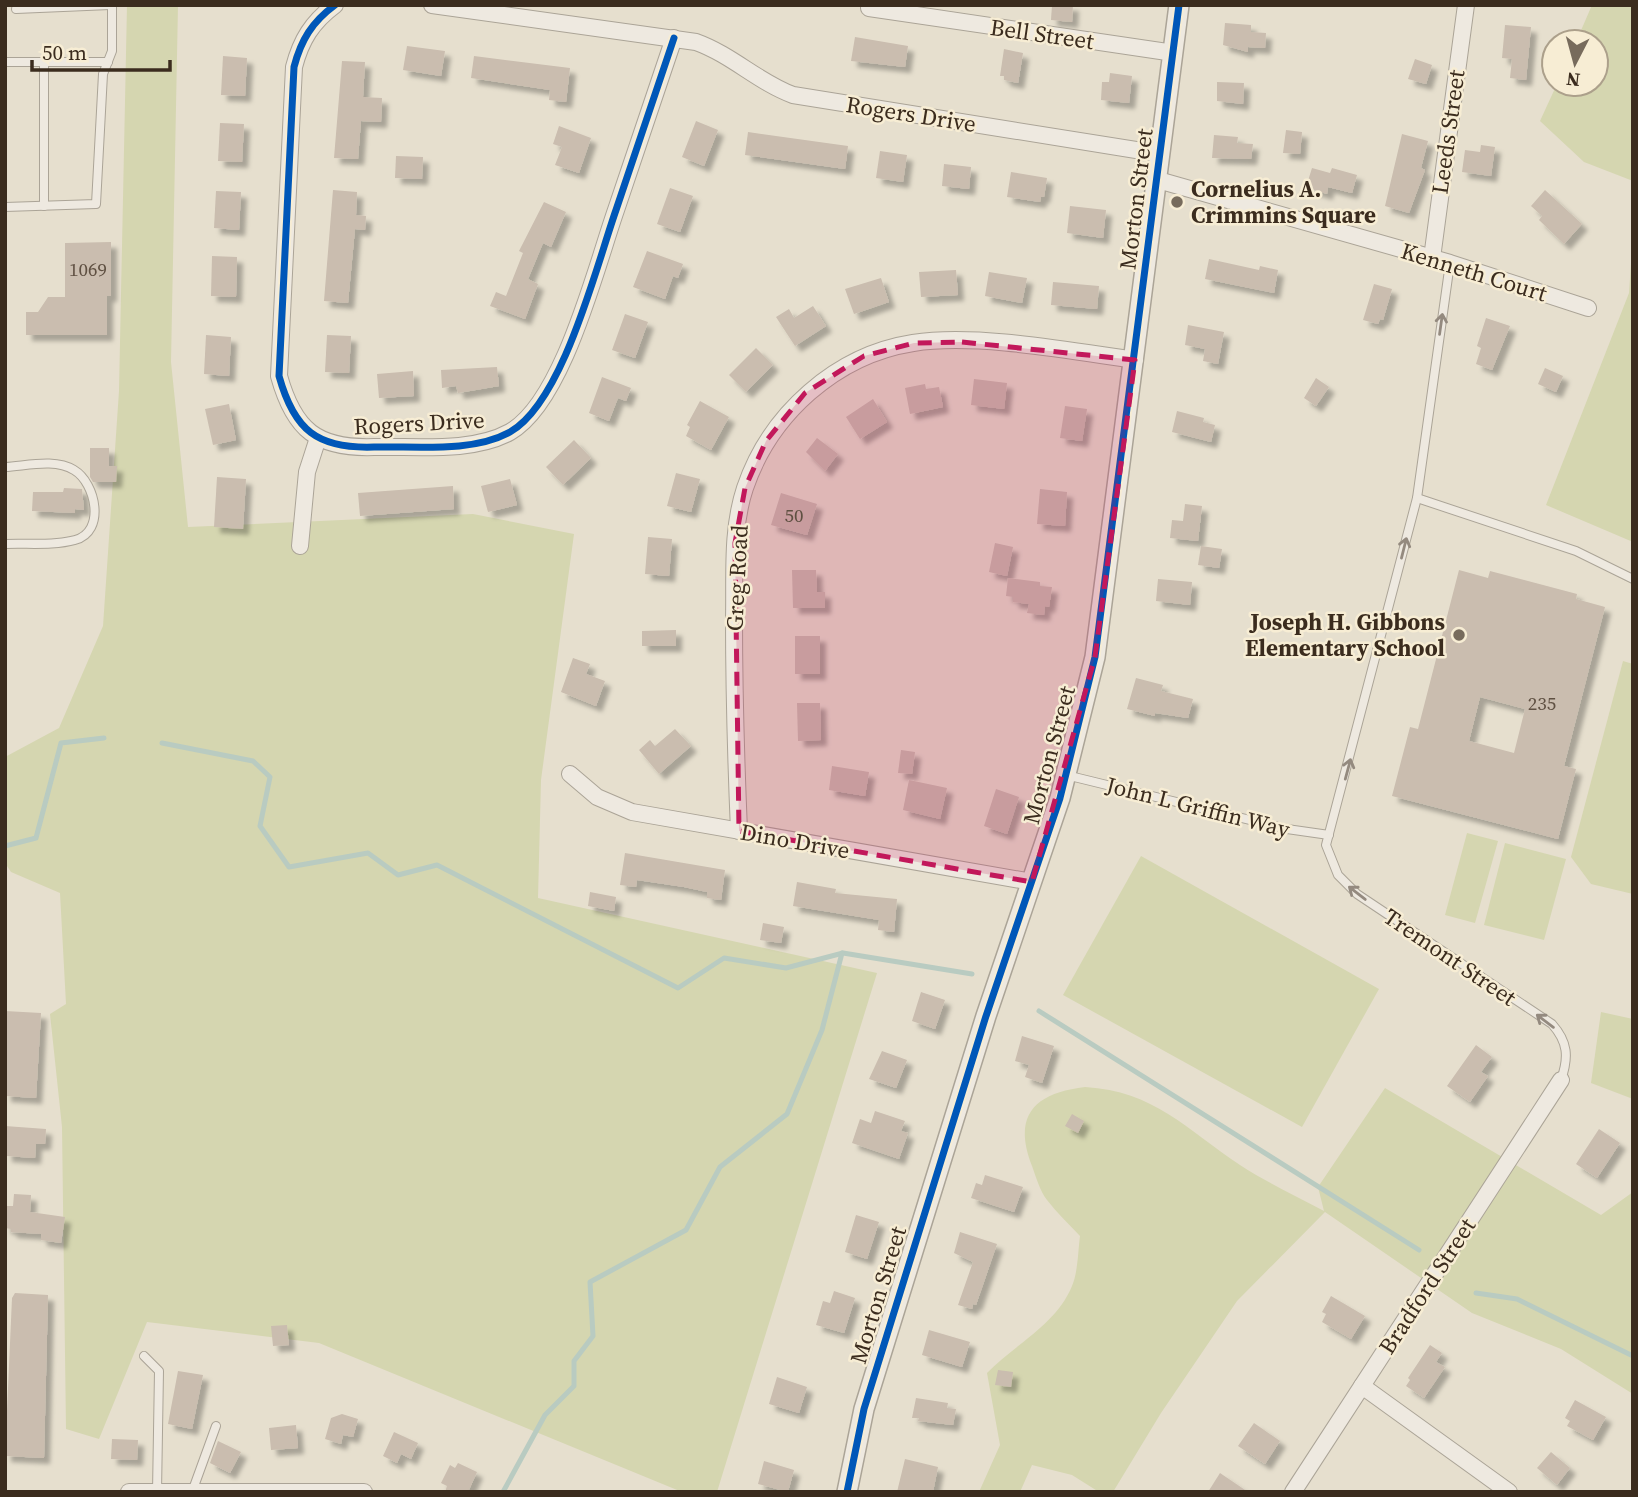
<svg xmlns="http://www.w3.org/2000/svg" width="1638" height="1497" viewBox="0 0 1638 1497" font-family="'Source Serif 4',serif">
  <defs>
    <filter id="shadow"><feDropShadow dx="6" dy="6" stdDeviation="2" flood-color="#0004"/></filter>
  </defs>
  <rect width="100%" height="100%" fill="#e6dfce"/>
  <!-- green -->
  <g fill="#d5d6b0">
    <path d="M127,5H178L171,362L188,527L473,514L574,534L541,780L538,898L877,973L717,1492H682L319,1343L147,1322L99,1439L66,1429L62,1127L50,1014L66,1004L60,893L11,872L5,863V757L59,728L103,626L119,391Z"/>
    <path d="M1592,5H1633V181L1584,162L1540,121L1557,84H1596V42H1576Z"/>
    <path d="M1633,234V542L1546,505L1629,293Z"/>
    <path d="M1623,661L1633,664V894L1591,884L1571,857Z"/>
    <path d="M1467,833L1498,841L1475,923L1445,915Z"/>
    <path d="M1505,843L1566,859L1544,940L1484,925Z"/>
    <path d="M1141,856L1379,989L1302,1127L1063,995Z"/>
    <path d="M1601,1012L1633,1019V1099L1591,1083Z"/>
    <path d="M1085,1087C1154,1091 1186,1129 1240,1165C1266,1182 1296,1196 1324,1211L1318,1187L1385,1088L1601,1215L1633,1192V1394L1561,1349L1472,1313L1325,1212L1237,1301L1161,1413L1113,1492H1099L1072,1475L1032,1465L1020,1492H979L1000,1445L987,1373C1015,1344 1056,1325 1072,1286C1078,1272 1078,1251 1080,1236C1069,1224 1057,1213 1047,1200C1040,1191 1036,1177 1032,1166C1012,1115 1035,1093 1085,1087Z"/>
  </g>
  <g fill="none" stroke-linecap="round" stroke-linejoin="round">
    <!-- stream -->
    <g stroke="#b9cbc1" stroke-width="5">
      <path d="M162,743L253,761L270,777L260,826L289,867L368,853L398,875L437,865L678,988L724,958L786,968L843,953L972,974"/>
      <path d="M5,846L36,838L61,743L104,738"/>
      <path d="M1039,1011L1419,1250"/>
      <path d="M1476,1293L1517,1299L1633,1356"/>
      <path d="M503,1492L545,1415L574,1386V1361L593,1336L590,1282L686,1230L720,1167L787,1114L822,1030L842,953"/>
    </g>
  </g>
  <!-- building -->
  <g fill="#cabdaf" fill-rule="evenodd" filter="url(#shadow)">
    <path d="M1052,5H1073L1072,22L1051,20Z"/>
    <path d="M1225,23L1251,25V32L1266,33L1265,48L1248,47V52L1223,45Z"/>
    <path d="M1505,25L1531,27L1526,80L1510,78L1512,59L1502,58Z"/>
    <path d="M855,37L908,46L905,67L851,61Z"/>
    <path d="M407,46L445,51L441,76L403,70Z"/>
    <path d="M1004,49L1023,53L1018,83L1004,80V76H1000Z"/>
    <path d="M223,56L247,58L245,96L221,95Z"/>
    <path d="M474,56L570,68L566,102L549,100L550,90L471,78Z"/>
    <path d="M1415,59L1432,65L1426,84L1408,79Z"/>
    <path d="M342,61L365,62L363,97L382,98L381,122L361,121L358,159L334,158Z"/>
    <path d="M1110,73L1132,76L1129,103L1101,100L1102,82H1109Z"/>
    <path d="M1217,82L1244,83L1243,104L1217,101Z"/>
    <path d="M696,121L718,130L704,166L682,157Z"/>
    <path d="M220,123L244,124L242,162L218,161Z"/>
    <path d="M559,126L591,138L579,173L555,165L562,147L553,144Z"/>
    <path d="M1286,130L1302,132L1300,154L1283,153Z"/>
    <path d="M748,132L848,146L845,169L745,155Z"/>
    <path d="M1402,134L1428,141L1421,168L1425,170L1409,213L1385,206Z"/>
    <path d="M1214,135L1238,137L1237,143L1253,144L1251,159L1212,158Z"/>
    <path d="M1481,145L1495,147L1491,176L1462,172L1465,150L1480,152Z"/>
    <path d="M880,151L907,155L903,182L876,178Z"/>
    <path d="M396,156L423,157L422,179L395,178Z"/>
    <path d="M944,164L971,167L969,189L942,186Z"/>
    <path d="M1312,168L1330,173L1332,168L1357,175L1352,193L1328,187L1327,194L1311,189L1312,186L1307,184Z"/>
    <path d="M1011,172L1047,178L1044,197H1041L1040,202L1007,197Z"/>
    <path d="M670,188L693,196L680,232L657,224Z"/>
    <path d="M333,190L357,192L356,215L366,216L365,230L355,229L348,303L324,301Z"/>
    <path d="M1545,190L1582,224L1564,244L1539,220L1542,216L1531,206Z"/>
    <path d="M216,191L241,192L239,230L214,228Z"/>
    <path d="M544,202L566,212L551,247L543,243L528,279L538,284L525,319L490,306L496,292L506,296L523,253L519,251Z"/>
    <path d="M1070,206L1106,210L1103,238L1067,233Z"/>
    <path d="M111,242V296H107V335H26V312H38L48,297H65V243Z"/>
    <path d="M647,251L683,264L678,278L673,276L665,299L633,287Z"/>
    <path d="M212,256L237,257L236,297L211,296Z"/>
    <path d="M1209,259L1259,270L1260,266L1278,270L1274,293L1205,279Z"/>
    <path d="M956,270L958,295L921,297L919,272Z"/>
    <path d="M989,272L1027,278L1022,303L985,296Z"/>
    <path d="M881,278L889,302L854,314L845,289Z"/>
    <path d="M1053,282L1099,286L1097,309L1051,305Z"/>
    <path d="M1374,284L1392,289L1383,320L1380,319L1378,324L1363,320Z"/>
    <path d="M813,306L826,326L795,346L776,317L789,309L794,318Z"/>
    <path d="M625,314L648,322L635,358L612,350Z"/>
    <path d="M1486,318L1510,326L1492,370L1476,364L1481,348L1477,346Z"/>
    <path d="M1188,325L1224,332L1218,364L1203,361L1205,349L1185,345Z"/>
    <path d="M206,335L231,337L229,376L204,374Z"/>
    <path d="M327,335L351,336L349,373L325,372Z"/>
    <path d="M756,348L773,365L746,392L729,375Z"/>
    <path d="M497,367L499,386L458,393L456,386L442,388L441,370Z"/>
    <path d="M1545,368L1563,376L1556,392L1538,384Z"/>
    <path d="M413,371L414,396L379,398L377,374Z"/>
    <path d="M602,377L631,388L626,401L618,398L609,421L589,413Z"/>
    <path d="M1316,378L1329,387L1316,406L1304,398Z"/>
    <path d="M974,379L1007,383L1004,409L971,405Z"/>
    <path d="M925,384L926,389L939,387L943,407L910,414L905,388Z"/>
    <path d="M873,399L887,422L860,439L846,417Z"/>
    <path d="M700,401L729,417L711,450L686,436L690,427L687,425Z"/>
    <path d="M229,404L236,440L213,445L205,409Z"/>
    <path d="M1065,406L1087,409L1082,441L1060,438Z"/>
    <path d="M1177,411L1204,418L1203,422L1215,425L1211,442L1172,432Z"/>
    <path d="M817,438L838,454L825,471L806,452Z"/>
    <path d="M574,440L591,458L563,485L546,467Z"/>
    <path d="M90,448H109V466H117L116,482H93L90,477Z"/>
    <path d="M676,473L700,479L691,512L667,506Z"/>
    <path d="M217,477L246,479L243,529L214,527Z"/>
    <path d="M510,479L517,505L488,512L481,486Z"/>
    <path d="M453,486L454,509L360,516L358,493Z"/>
    <path d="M64,488L82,489L84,510L75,509V513L32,511L33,492H63Z"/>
    <path d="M1040,489L1067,492L1065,526L1037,524Z"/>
    <path d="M781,493L817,504L807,535L771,525Z"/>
    <path d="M1185,504L1202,506L1198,541L1170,538L1172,520L1183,521Z"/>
    <path d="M648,537L672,539L669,576L645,574Z"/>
    <path d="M995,543L1013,547L1007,576L989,572Z"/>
    <path d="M1201,546L1222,549L1219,568L1198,565Z"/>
    <path d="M792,570H816L817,592H825V608H793Z"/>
    <path d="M1459,570L1488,578L1490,571L1577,594L1576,599L1605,607L1564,766L1576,769L1558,839L1392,796L1410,727L1418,729ZM1480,697L1525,709L1514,753L1469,741Z"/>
    <path d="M1008,578L1040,582V586L1052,587L1049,607L1045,606L1044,615L1027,613L1029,604L1013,602V597L1006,596Z"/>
    <path d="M1158,579L1192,582L1190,605L1156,601Z"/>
    <path d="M676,630V646H642V631Z"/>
    <rect x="795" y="636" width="25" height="38"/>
    <path d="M573,658L590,664L586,674L605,681L596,706L561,692Z"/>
    <path d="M1136,678L1163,685L1161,691L1193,699L1188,718L1155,713V716L1127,709Z"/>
    <path d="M797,703H820L821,740L798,741Z"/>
    <path d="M675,729L691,746L659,774L639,750L650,740L655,746Z"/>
    <path d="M901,750L915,752L912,774L898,773Z"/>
    <path d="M832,766L869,772L865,796L829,790Z"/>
    <path d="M909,780L947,788L940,819L903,810Z"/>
    <path d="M996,789L1019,797L1007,834L984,826Z"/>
    <path d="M625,853L725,870L721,900L707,898V892L684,887L637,880L636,887L620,885Z"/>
    <path d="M797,882L836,889L835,893L897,899L894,932L878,930L879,920L793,906Z"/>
    <path d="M590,892L616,897L614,911L588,906Z"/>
    <path d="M763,923L784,927L781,943L760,940Z"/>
    <path d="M921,992L945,1000L935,1029L912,1021Z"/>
    <path d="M5,1011L41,1013L36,1098L5,1096Z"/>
    <path d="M1022,1036L1054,1046L1042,1083L1025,1077L1029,1065L1015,1061Z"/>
    <path d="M1476,1045L1492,1057L1481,1072L1488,1076L1470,1102L1447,1086Z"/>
    <path d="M882,1051L907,1060L896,1088L869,1079Z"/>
    <path d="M875,1111L905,1121L901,1131L908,1133L899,1159L852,1143L860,1119L871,1123Z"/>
    <path d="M1072,1114L1084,1121L1078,1133L1065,1126Z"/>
    <path d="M5,1126L46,1129L45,1144H36L35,1158L6,1156Z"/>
    <path d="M1599,1129L1620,1143L1597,1178L1576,1164Z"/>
    <path d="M985,1175L1023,1187L1014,1212L971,1198L976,1183L982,1185Z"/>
    <path d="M14,1194L31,1195L30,1212L65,1217L61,1243L41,1240V1234L11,1232V1229L5,1228V1206H13Z"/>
    <path d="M856,1215L879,1222L867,1259L845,1252Z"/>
    <path d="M960,1232L997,1244L976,1305L973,1304L972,1309L958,1305L973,1262L954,1253Z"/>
    <path d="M834,1291L855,1298L844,1333L816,1325L823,1301L830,1303Z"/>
    <path d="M15,1293L48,1295L44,1458L5,1456L12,1298Z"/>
    <path d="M1331,1296L1365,1316L1351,1339L1322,1322L1326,1314L1322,1312Z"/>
    <path d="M287,1325L289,1345L273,1346L271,1326Z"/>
    <path d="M929,1330L970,1342L962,1367L922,1355Z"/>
    <path d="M1430,1345L1442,1353L1436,1362L1445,1367L1424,1398L1406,1386L1410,1380L1408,1378Z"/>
    <path d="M998,1370L1013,1372L1011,1387L995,1385Z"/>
    <path d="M178,1371L203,1375L192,1429L168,1424Z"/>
    <path d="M777,1377L807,1387L799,1413L769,1404Z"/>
    <path d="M916,1398L948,1403L947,1408L956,1409L953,1425L918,1421L919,1418H912Z"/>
    <path d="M1575,1400L1606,1417L1593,1440L1567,1426L1570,1421L1565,1418Z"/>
    <path d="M342,1414L358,1419L353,1437L343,1435L341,1444L325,1439L331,1418Z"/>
    <path d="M1254,1423L1280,1441L1265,1464L1238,1446Z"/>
    <path d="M296,1425L298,1448L271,1450L269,1428Z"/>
    <path d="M394,1432L418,1443L411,1459L401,1454L397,1463L383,1456Z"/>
    <path d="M112,1439L138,1440L137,1460L111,1459Z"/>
    <path d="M218,1441L241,1452L230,1473L210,1463Z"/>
    <path d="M1551,1452L1570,1468L1557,1485L1537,1468Z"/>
    <path d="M905,1459L938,1467L933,1492H897Z"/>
    <path d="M764,1461L794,1470L788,1492L758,1484Z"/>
    <path d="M458,1463L477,1472L468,1492H445L447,1486L441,1483L450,1465L455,1468Z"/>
    <path d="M1220,1473L1248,1492H1208Z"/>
  </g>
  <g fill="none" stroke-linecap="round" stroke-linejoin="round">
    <defs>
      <g id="service">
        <path d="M16,9L110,5"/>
        <path d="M5,62H108"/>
        <path d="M44,206V62"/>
        <path d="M5,207L96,204L103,74L112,51V5"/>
        <path d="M1450,263L1417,498L1326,845L1338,875L1357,894L1552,1024C1568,1042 1569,1057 1561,1080"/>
        <path d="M5,467C26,466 55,458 74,470C96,483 106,532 75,540C54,546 27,543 5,544"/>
        <path d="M1417,498L1576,551L1633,579"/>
        <path d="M1066,775L1287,829L1329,835"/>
        <path d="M144,1356L159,1371L157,1492"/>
        <path d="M192,1492L216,1426"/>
      </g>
      <g id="minor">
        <path d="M335,5C312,22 301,40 294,67L279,376C294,430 317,449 374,447C416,446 472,453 510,432C563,402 596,267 616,210C635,153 655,95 674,38"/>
        <path d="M432,5L696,42C732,55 758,82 793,95L1161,154"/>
        <path d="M869,8L1174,53"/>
        <path d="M1158,180L1450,263L1588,308"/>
        <path d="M1432,258L1466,5"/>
        <path d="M300,546L307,472L318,438"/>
        <path d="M570,774L597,797L632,812L1032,882"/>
        <path d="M739,831C736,760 734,690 734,619C735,576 731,530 745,488C770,414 836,355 913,343C976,333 1071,351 1135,360"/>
        <path d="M1362,1386L1509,1492"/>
        <path d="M129,1492H364"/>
        <path d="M1293,1492L1561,1080"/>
      </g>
      <path id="tertiary" d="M847,1492L864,1409L986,1016L1060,798L1095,657L1179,5"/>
    </defs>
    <!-- service casing -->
    <use href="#service" stroke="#aba497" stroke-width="10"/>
    <!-- minor casing -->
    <use href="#minor" stroke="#aba497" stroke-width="18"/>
    <!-- tertiary casing -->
    <use href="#tertiary" stroke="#aba497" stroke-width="22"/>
    <!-- service -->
    <use href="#service" stroke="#eee9e0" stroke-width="8"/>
    <!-- minor -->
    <use href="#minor" stroke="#eee9e0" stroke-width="16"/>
    <!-- tertiary -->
    <use href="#tertiary" stroke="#eee9e0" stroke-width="19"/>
    <defs>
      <g id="cycleway">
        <path d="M335,5C312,22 301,40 294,67L279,376C294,430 317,449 374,447C416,446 472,453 510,432C563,402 596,267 616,210C635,153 655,95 674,38"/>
        <path d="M847,1492L864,1409L986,1016L1060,798L1095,657L1179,5"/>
      </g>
    </defs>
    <!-- cycleway casing -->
    <use href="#cycleway" stroke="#f7edd4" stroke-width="11"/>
    <!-- cycleway -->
    <use href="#cycleway" stroke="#0057b8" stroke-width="7"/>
  </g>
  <!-- one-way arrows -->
  <defs><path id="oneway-shaft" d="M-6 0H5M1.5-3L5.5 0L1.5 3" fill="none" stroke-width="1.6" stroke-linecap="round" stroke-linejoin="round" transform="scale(1.75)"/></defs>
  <g stroke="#948a7f">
    <use href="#oneway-shaft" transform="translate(1441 324) rotate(-82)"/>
    <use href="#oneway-shaft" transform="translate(1404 548) rotate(-76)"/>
    <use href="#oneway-shaft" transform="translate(1348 769) rotate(-75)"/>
    <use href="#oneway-shaft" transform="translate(1357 893) rotate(-142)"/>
    <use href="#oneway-shaft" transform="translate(1545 1021) rotate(-143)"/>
  </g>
  <!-- marked area -->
  <path fill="#c2185b" fill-opacity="0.2" stroke="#c2185b" stroke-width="5" stroke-dasharray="14 9" stroke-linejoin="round" d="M962,342L1135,360L1095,657L1032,882L739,831L735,543L745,488L766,441L805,393L864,356L914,343Z"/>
  <!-- markers -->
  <g fill="#776b5c" stroke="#f7edd4" stroke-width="2.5">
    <circle cx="1177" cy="202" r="7"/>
    <circle cx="1459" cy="635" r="7"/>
  </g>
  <g text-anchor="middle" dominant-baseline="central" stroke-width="5" stroke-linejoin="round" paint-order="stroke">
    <!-- number labels -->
    <g font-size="19" fill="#5f5042">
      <text x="88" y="269">1069</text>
      <text x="794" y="515">50</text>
      <text x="1542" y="703">235</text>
    </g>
    <!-- street labels -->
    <g font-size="23" fill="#3b2c1e" stroke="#f7edd4">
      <text transform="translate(1042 34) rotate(8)">Bell Street</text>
      <text transform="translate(911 114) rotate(9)">Rogers Drive</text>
      <text transform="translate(1448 132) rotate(-82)">Leeds Street</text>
      <text transform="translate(1136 199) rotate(-83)">Morton Street</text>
      <text transform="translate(1474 272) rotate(17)">Kenneth Court</text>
      <text transform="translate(419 423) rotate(-3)">Rogers Drive</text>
      <text transform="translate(737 578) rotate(-87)">Greg Road</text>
      <text transform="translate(1049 755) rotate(-75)">Morton Street</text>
      <text transform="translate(1198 807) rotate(14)">John L Griffin Way</text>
      <text transform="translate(795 841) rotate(10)">Dino Drive</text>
      <text transform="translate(1450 957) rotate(34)">Tremont Street</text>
      <text transform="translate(1427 1286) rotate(-57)">Bradford Street</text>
      <text transform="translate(878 1295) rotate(-73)">Morton Street</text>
    </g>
    <!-- poi labels -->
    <g font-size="23" font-weight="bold" fill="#3b2c1e" stroke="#f7edd4" text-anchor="start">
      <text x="1191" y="189">Cornelius A.<tspan x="1191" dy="26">Crimmins Square</tspan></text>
      <text x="1445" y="622" text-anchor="end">Joseph H. Gibbons<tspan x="1445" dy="26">Elementary School</tspan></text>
    </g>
  </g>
  <!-- border -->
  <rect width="1638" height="1497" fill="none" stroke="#3b2c1e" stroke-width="14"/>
  <!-- north arrow -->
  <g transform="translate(1575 63) rotate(186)"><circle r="33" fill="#f7edd4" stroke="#aca08b" stroke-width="2"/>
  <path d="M0-5L12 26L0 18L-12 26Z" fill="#776b5c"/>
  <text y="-10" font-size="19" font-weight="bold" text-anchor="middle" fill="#3b2c1e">N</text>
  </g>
  <!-- scale -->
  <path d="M32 60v10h138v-10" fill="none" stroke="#3b2c1e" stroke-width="3.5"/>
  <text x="42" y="60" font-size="21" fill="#3b2c1e" stroke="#f7edd4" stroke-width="5" paint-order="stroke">50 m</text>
</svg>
